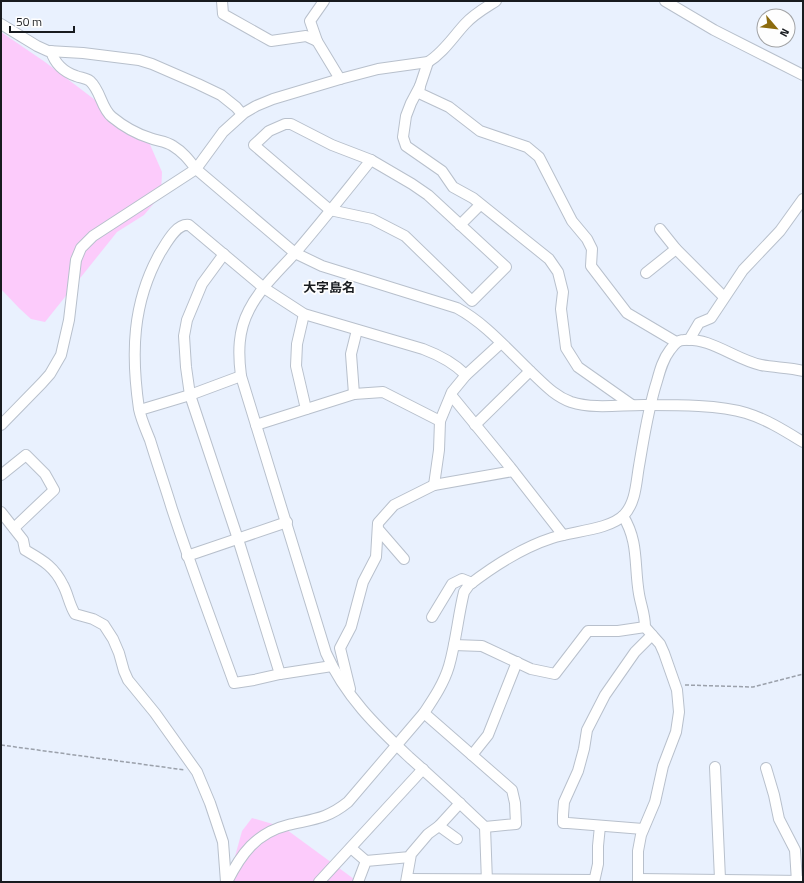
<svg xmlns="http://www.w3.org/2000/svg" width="804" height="883" viewBox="0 0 804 883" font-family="'Titillium Web','Noto Sans JP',sans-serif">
  <rect width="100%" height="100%" fill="#e9f1fe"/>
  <!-- green -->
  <g fill="#fccbfb">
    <path d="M1,32L45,62L148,140L162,172L161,195L144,215L117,232L45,322L31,319L19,308L1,289Z"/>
    <path d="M252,818L283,827L358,882H228L242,831Z"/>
  </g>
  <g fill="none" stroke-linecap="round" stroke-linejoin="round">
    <defs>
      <g id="minor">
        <path d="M222,1L223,14L271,41L306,36L317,41"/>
        <path d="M324,1L310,21L317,41L340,79"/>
        <path d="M665,1L714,30L803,75"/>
        <path d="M1,24L37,46L48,51L83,53L139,60L152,64L198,84L221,95L236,107L242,114"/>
        <path d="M51,51C55,64 64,72 76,76C81,78 86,78 90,81C101,91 101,108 112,117C123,126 137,134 150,138C157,141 166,141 173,146C183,152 189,160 196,169L295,253L322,266L457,308C485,323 507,349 530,371C543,383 554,396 571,402C596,410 624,404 649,405C678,405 720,405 746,413C766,419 785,431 803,442"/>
        <path d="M428,62L420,86L419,93L449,107L480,131L527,147L539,157L572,221L587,239L592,249L591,266L627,313L676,342"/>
        <path d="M420,86L411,103L406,116L403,137L406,146L442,171L453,187L473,198L549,259L558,272L563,292L561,309L566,348L578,367L632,405"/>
        <path d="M285,124H291L332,145L371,160L412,184L428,195L506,267L472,301L405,236L372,219L330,210L254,145L269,131Z"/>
        <path d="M371,160C346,191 321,223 295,253C279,271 260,288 249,310C238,331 238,353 241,376L326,653C345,696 376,726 409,757C435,780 460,803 485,827L487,882"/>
        <path d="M460,225L480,205"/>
        <path d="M660,229L676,249L724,297"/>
        <path d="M224,254L202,284L187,320L184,336L186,367L190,395L238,539L280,674"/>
        <path d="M646,273L676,249"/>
        <path d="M304,314L297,344L296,366L306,409"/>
        <path d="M689,340L699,323L711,318L743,270L780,231L803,199"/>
        <path d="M354,394L351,354L357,330"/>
        <path d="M451,395L510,467L563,535"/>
        <path d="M140,410L190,395L241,376"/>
        <path d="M1,425L42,383L50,374L61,355L69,320L76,260L81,248L93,236L196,169L223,132L244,113L256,106L273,99L340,79L378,69L428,62C443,53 453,37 465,24C474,14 485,8 496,1"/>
        <path d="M256,425L354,394L383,392L440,421"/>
        <path d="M475,425L530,371"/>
        <path d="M1,475L26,455L45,474L54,490L14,528"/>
        <path d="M434,485L439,450L440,421L452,392L466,375L501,343"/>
        <path d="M1,512L23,540L25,550C42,560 54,566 63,585C68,594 69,604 75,614L93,619L104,625L113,639L119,653L124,671L128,680L155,713L197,772L210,803L223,842L226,882"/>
        <path d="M623,516C639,542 634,565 639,594C641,606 645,614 645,627L660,644L664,653L677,690L679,712L676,732L663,766L655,802L641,835L638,851V882"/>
        <path d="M378,529L404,559"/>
        <path d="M187,556L287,522"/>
        <path d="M432,617L452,584L462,579L472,583"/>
        <path d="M454,645L482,646L531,669L555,674L588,631H618L645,627"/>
        <path d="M332,666L280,674L254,680L234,683C213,625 191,567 172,509C165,486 157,463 150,440C146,430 141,419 139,409C131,354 132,303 160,253C166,244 176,223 189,225L264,288L304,314L423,349C439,355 454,363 466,375"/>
        <path d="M350,689L340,648L351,627L363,582L376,557L378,523L394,505L434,485L513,471"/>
        <path d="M424,713L512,790L515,803L516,824L485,827"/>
        <path d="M472,755L488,735L517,662"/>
        <path d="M715,767L720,879"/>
        <path d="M766,768L774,795L779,819L795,850L797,882"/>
        <path d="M439,826L457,839"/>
        <path d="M643,829L568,823H563V815L564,802L578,771L584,749L587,730L605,695L635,652L652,635"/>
        <path d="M351,848L366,861"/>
        <path d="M407,879L594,880"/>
        <path d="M638,879L803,881"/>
        <path d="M227,882C241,854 256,833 288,825C313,819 327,819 348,802L424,713C434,698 444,683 449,666C456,642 458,616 464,592L469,585C495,565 521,548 552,538C573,531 609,530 624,515C636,502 636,483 639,466C644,437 648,409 657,381C660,370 663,359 670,350C674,345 677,340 684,340C710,337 736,360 761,365C775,368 789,367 803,371"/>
        <path d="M319,882L423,769"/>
        <path d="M358,882L366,861L410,857"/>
        <path d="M406,882L411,854L428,834L439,826L460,803"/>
        <path d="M594,882L598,864V846L600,826"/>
      </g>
    </defs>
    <!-- minor casing -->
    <use href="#minor" stroke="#b8c0cc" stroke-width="12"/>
    <!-- path -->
    <g stroke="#9ba1ab" stroke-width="1.5" stroke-dasharray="4 2" stroke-linecap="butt">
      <path d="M685,685L753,687L803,674"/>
      <path d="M1,745L185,770"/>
    </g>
    <!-- minor -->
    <use href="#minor" stroke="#fff" stroke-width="10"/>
  </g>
  <g text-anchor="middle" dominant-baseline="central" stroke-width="3.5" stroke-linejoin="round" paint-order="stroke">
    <!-- quarter labels -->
    <g font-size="13" font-weight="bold" fill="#181b1f" stroke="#fefefe">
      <text x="329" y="287">大字島名</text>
    </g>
  </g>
  <!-- border -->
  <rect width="804" height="883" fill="none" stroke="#181b1f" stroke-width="4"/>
  <!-- north arrow -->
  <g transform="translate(776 28) rotate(118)"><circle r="19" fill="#fefefe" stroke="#a2a3a5"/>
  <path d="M0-3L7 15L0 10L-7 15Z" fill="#8c6b0d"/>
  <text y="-6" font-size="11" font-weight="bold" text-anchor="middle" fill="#181b1f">N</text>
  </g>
  <!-- scale -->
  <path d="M10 26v6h64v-6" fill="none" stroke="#181b1f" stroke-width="2"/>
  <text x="16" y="26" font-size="12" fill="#181b1f" stroke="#fefefe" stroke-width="3" paint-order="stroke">50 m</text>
</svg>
